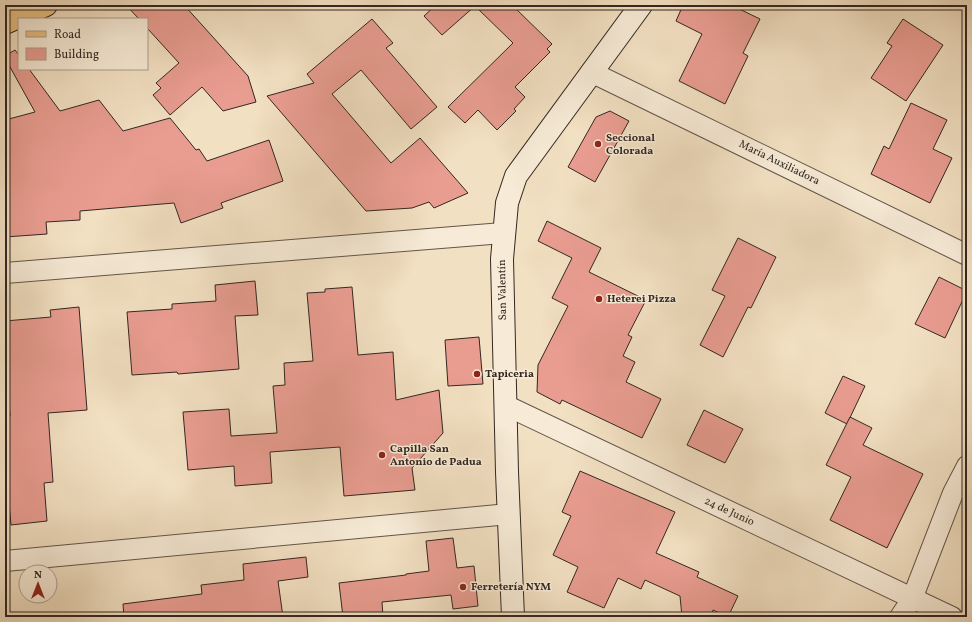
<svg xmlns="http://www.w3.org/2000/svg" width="972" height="622" viewBox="0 0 972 622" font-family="Vollkorn,serif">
  <rect width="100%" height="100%" fill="#f2e0c2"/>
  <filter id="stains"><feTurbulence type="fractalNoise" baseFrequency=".005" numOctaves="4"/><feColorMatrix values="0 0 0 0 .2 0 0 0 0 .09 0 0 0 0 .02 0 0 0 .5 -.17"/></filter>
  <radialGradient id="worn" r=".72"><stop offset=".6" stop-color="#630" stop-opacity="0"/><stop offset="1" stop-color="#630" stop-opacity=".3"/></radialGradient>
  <!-- building -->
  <g fill="#e99d91" stroke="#332721">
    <path d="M126,5H184L248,76L256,102L223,111L202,87L170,115L153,95L161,88L156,83L179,63L147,28V19H139Z"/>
    <path d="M436,5H512L552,44L547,49L550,52L515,87L525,97L514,109L516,111L497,130L478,110L465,123L448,107L513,43L475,6L442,35L424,16Z"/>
    <path d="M683,5H731L760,19L743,53L748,56L725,104L679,81L702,34L676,21Z"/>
    <path d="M372,19L393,43L386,48L437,107L411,129L361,70L332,94L391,163L420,138L468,193L434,208L429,202L412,208L366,211L267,96L314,83L307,74Z"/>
    <path d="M903,19L943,45L906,101L871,78L892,46L887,43Z"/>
    <path d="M15,50L19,55V69H29L60,111L99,100L123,131L170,118L196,150L199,149L207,161L269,140L283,181L221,203L223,208L181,223L174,203L80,211V220L46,222L47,234L5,237V120L35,112L5,58V56Z"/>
    <path d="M911,103L947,120L933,149L952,158L930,203L871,174L884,146L889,149Z"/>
    <path d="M610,111L629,121L595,182L568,167L596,117Z"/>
    <path d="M547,221L601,248L589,272L646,300L628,335L632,337L623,356L635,362L626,382L661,399L642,438L562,400L560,404L537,392L538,365L568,306L552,298L572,258L538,241Z"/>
    <path d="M738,238L776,257L751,308L748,307L723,357L700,345L725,296L712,290Z"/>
    <path d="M939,277L967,291L945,338L915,324Z"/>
    <path d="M255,281L258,315L235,316L239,369L178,374L177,372L132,375L127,312L172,309V304L216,301L215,285Z"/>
    <path d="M352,287L358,355L393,352L396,400L439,390L443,433L412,468L415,490L344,496L340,447L270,452L272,483L235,486L234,466L188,470L183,412L229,409L231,436L277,433L273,386L285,385L284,363L313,361L307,293L325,292V289Z"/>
    <path d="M79,307L87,410L48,413L53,482L44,483L47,521L11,525L5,460V416H10L5,354V321L51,317L50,310Z"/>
    <path d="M479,337L483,384L448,386L445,340Z"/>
    <path d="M843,376L865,386L847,424L825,413Z"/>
    <path d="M704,410L743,429L725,463L687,445Z"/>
    <path d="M850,417L872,428L863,445L923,474L887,548L830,520L851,477L826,465Z"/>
    <path d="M580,471L675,512L656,553L699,572L697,577L738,596L728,617L713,610L710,617H682L680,596L645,580L641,589L618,578L604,608L567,592L578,567L553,555L571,516L562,512Z"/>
    <path d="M453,538L457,568L474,566L478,606L453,609L451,595L382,602L383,617H343L339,583L406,575V574L429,571L426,541Z"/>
    <path d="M306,557L308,577L278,581L283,617H124L123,604L202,594L201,585L244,580L243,564Z"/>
  </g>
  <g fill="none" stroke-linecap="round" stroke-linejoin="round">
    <defs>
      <g id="minor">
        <path d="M591,72L967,255"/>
        <path d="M5,273L503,233"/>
        <path d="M505,405L952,617"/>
        <path d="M5,561L509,514"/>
        <path d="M900,617L912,599L953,493L967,466"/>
      </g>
      <path id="secondary" d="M513,617L507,472L502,259L507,203L516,176L641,5"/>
      <path id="primary" d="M5,23L46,5"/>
    </defs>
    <!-- minor casing -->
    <use href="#minor" stroke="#635549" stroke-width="22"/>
    <!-- secondary casing -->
    <use href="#secondary" stroke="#332721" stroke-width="24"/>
    <!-- primary casing -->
    <use href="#primary" stroke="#332721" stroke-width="24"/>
    <!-- minor -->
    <use href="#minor" stroke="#f7ebd7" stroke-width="20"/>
    <!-- secondary -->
    <use href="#secondary" stroke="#f7ebd7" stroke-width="22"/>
    <!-- primary -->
    <use href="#primary" stroke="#e9c081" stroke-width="22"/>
  </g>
  <!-- markers -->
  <g fill="#8f2418" stroke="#f7ebd7" stroke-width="1.5">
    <circle cx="598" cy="144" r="4"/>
    <circle cx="599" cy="299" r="4"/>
    <circle cx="477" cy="374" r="4"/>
    <circle cx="382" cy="455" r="4"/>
    <circle cx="463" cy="587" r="4"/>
  </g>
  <g text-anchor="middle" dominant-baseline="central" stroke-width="3" stroke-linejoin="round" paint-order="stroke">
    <!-- poi labels -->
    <g font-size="11" font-weight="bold" fill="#332721" stroke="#f7ebd7" text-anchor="start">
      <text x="606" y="138">Seccional<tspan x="606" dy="13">Colorada</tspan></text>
      <text x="607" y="299">Heterei Pizza</text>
      <text x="485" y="374">Tapiceria</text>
      <text x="390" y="449">Capilla San<tspan x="390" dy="13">Antonio de Padua</tspan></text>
      <text x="471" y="587">Ferretería NYM</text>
    </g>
    <!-- street labels -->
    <g font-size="11" fill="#332721" stroke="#f7ebd7">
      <text transform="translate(779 163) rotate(26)">María Auxiliadora</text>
      <text transform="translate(503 290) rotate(-91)">San Valentín</text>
      <text transform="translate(729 512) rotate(25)">24 de Junio</text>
    </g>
  </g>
  <!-- margin -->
  <rect width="972" height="622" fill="none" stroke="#f2e0c2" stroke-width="20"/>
  <rect x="6" y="6" width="960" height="610" fill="none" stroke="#332721" stroke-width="2"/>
  <rect x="10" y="10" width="952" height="602" fill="none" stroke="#332721"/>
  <!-- legend -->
  <rect x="18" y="18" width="130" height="52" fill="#f7ebd7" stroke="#a99d8e"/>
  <rect x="26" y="31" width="20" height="6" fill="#e9c081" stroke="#a99d8e"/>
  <text x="54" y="38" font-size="12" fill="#332721">Road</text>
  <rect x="26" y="48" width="20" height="12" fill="#e99d91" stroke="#a99d8e"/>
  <text x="54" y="58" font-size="12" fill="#332721">Building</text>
  <!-- north arrow -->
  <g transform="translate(38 584)"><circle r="19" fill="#f7ebd7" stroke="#a99d8e"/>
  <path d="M0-3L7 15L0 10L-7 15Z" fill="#8f2418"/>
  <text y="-6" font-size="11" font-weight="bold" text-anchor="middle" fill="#332721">N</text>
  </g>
  <rect width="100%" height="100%" filter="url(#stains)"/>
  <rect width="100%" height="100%" fill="url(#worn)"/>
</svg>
